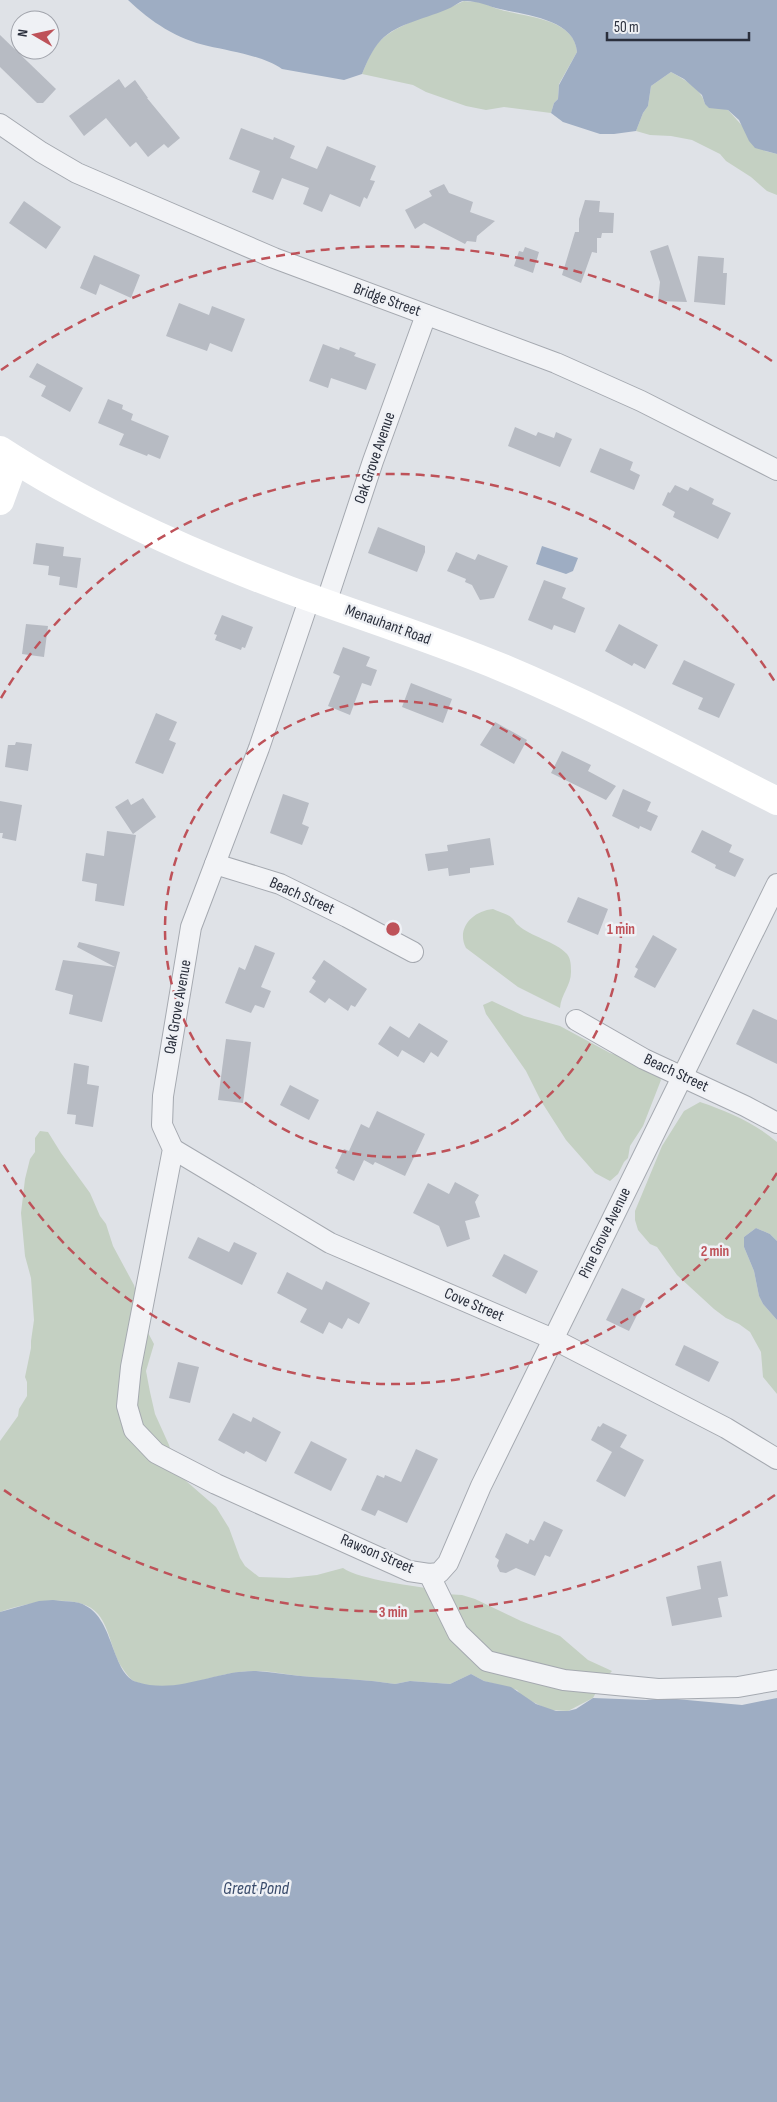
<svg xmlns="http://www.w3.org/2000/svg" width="777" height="2102" viewBox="0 0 777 2102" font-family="'Sofia Sans Condensed',sans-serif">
  <rect width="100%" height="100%" fill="#dfe2e7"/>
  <!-- green -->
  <g fill="#c4d0c2">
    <path d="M464,1C469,2 474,1 479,2C486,3 491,7 498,9C522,17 575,17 577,52L559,84L558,99L554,103L551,113L504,107L486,110L466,106L426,92L413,85L362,74C367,62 372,48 382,39C404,20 438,14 464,1Z"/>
    <path d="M671,72C685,80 701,88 705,104L728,110L765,151L777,154V195L767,191L751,177L726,161L720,154L692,140L671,136L650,135L636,131L643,113L648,106L651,86Z"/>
    <path d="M493,909C499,912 509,914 513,919C515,921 516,924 518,925C531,937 555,941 567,954C571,959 571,966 571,972C571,986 561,994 560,1008L518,987L466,948C456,929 472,911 493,909Z"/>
    <path d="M492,1001L524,1016L560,1026L610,1053L623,1057L658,1074L661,1080L643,1126L630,1146L628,1158L624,1162L618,1174L610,1181L595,1173L566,1140L541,1101L526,1071L486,1014L483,1005Z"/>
    <path d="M700,1102C727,1111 755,1123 777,1142V1241L770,1234L756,1228L744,1237V1247L754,1271L759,1296L763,1304L777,1320V1394L763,1377L761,1352L750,1332L739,1324L726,1318L714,1309L677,1275L657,1247L650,1244L638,1230L635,1220V1211L662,1146L684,1111Z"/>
    <path d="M40,1131L48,1132L61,1153L90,1193L100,1216L106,1224L113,1246L134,1285L146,1329L154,1344L146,1371L150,1392L155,1414L169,1445L178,1474L216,1507L229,1528L240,1558L245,1566L259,1577L289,1578L317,1575L343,1568C360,1580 416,1586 438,1590L445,1594L462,1595L475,1599L521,1621L560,1636L588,1660L612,1671L601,1683L593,1698L568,1711L549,1710L523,1697L517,1690L484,1681L471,1674L450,1684L410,1681L395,1684C368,1680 339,1678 312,1677C293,1676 274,1671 255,1671C216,1670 175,1697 136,1682C130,1680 126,1673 123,1669C111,1652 111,1630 98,1614C79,1591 24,1603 0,1612V1441L18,1416L19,1409L27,1396V1382L25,1377L31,1348V1341L34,1320L31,1278L25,1256L21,1213L25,1179L30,1159L35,1152V1138Z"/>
  </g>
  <!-- water -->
  <g fill="#9eadc3">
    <path d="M128,0H777V154L755,148L749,141L739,120L728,110L709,108L705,104L702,95L684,79L671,72L651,86L648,106L643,113L636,131L614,134H600L563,122L551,113L554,103L558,99L559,85L577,52C575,19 525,15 500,9C488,6 476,0 463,1C459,2 454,6 450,8C429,18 397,23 381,40C372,50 367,62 362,74L344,80L282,69C264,56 230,51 208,46C177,39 151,22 128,0Z"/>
    <path d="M542,546L578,558L573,571L566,574L536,564Z"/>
    <path d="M756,1228L770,1234L777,1241V1320L763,1304L759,1296L754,1271L744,1247V1237Z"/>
    <path d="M53,1600C64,1602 77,1600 86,1606C114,1620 112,1675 137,1682C178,1695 215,1670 256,1671C274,1672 293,1676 312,1677C340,1678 368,1680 395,1684L410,1681L450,1684L471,1674L484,1681L511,1687L536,1704L556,1711H568L576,1709L593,1698L646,1700L665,1698L742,1705L777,1698V2102H0V1612L39,1601Z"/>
  </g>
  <!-- building -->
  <g fill="#b7bbc3">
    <path d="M0,35L56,89L43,103H37L0,67Z"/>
    <path d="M119,79L125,88L135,80L148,98H147L180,138L168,148L164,144L148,157L136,142L130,147L106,118L84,136L69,116Z"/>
    <path d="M241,128L273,140L274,137L295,146L290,158L317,169L327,146L376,166L370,180L375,181L367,199L364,197L360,207L330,194L322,212L303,204L309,188L282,178L273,200L252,192L260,171L229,159Z"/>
    <path d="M444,184L449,193L473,202L470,212L495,221L477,236L476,242L467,241L465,244L424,223L415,229L405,210L432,196L429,191Z"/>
    <path d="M585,200L600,201L599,212L614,213L613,233H602L601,238H597V253L592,252L581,283L562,275L575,232H579V219Z"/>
    <path d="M24,201L61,227L46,249L9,223Z"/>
    <path d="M668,245L687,302L658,301L660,282L650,251Z"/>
    <path d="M525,247L539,252L533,273L514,266L519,251L523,252Z"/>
    <path d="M94,255L140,275L131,298L100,284L96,295L80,288Z"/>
    <path d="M698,256L724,258L723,273H727L725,305L694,302Z"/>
    <path d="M179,303L209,315L212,306L245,319L232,352L210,343L207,351L166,336Z"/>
    <path d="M323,344L339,350L340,347L356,353L354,356L376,364L366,390L331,378L328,388L309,381Z"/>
    <path d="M37,363L83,388L70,412L41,396L46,386L29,377Z"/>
    <path d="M108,399L123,405L122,409L133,414L131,420L169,436L160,459L148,454L147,456L119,445L124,434L98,423Z"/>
    <path d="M515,427L536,436L538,432L554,438L556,432L572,439L560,467L508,446Z"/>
    <path d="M600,448L633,462L630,470L640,475L634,490L590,472Z"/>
    <path d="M675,485L688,491L690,487L714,499L712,504L731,513L718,539L673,517L675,512L662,505L668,492L670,493Z"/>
    <path d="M378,527L425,546V552L417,572L368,553Z"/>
    <path d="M36,543L64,547L63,556L81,558L77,588L59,585L60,577L48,575L49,566L33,564Z"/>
    <path d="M456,552L475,560L478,554L508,566L494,598L480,600L472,585L465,582L466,579L447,571Z"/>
    <path d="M544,580L566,588L562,598L585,608L575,633L554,625L552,630L528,620Z"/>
    <path d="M222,615L253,627L245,648L242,647L241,650L215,640L217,635L214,634Z"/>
    <path d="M26,624L48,626L44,657L22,654Z"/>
    <path d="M619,624L658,645L645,669L634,663L632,666L605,651Z"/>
    <path d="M343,647L370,657L366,666L377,670L371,686L362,683L350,715L328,706L340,676L333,673Z"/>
    <path d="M684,660L735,684L719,718L698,709L703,698L672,684Z"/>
    <path d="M411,683L452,699L443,723L402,707Z"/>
    <path d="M156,713L177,722L169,740L176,743L163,774L135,763Z"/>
    <path d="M495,722L527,740L514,764L480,745Z"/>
    <path d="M16,742L32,744L28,771L5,767L8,745H15Z"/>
    <path d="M562,751L591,765L588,771L616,786L606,800L551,773Z"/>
    <path d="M623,789L651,802L647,811L658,816L651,831L640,826L639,829L612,816Z"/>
    <path d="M283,794L309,803L302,824L309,827L302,845L270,833Z"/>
    <path d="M143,798L156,817L133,834L115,807L128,799L131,805Z"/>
    <path d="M0,801L22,805L16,841L2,838L3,833H0Z"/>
    <path d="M702,830L732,845L729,852L744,859L735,877L715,868L716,865L691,852Z"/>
    <path d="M107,831L136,835L124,906L95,901L97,884L82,881L86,853L104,856Z"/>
    <path d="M490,838L494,865L470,868V873L449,876L448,868L428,871L425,854L448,851L447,845Z"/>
    <path d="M578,897L608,909L598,935L567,922Z"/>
    <path d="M653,935L677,949L655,988L634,977L638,969L635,967Z"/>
    <path d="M79,942L120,952L102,1022L69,1014L73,995L55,990L63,960L115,967L77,947Z"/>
    <path d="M255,945L275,953L261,987L271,991L264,1008L255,1005L251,1013L225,1003L239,967L245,970Z"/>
    <path d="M324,960L367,989L355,1007L351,1005L348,1011L329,998L325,1003L309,992L316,981L312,978Z"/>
    <path d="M753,1009L777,1020V1064L736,1044Z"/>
    <path d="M419,1023L448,1041L438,1057L431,1052L424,1063L402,1050L398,1057L378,1044L390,1026L409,1038Z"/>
    <path d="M226,1039L251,1042L243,1103L218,1100Z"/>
    <path d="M74,1063L89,1066L87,1084L99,1086L93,1127L75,1124L76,1115L67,1114Z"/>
    <path d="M290,1085L319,1100L309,1120L280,1105Z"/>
    <path d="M377,1111L425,1134L405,1176L375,1162L373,1165L364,1160L354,1181L337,1173L338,1170L335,1168L344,1149L349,1151L361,1124L369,1128Z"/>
    <path d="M455,1182L479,1195L475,1202L480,1217L465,1221L470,1239L447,1247L439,1226L413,1213L428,1183L449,1194Z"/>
    <path d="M198,1237L229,1252L234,1242L257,1253L242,1285L188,1258Z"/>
    <path d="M504,1254L538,1271L526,1294L492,1276Z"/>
    <path d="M287,1272L322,1290L326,1281L370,1303L359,1324L348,1318L342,1329L329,1322L323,1334L300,1322L307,1309L277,1293Z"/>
    <path d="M622,1288L645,1299L629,1331L606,1320Z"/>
    <path d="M684,1345L719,1362L709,1382L675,1365Z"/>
    <path d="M178,1362L199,1367L190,1403L169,1398Z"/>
    <path d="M233,1413L251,1422L253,1417L281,1432L266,1462L246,1451L244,1454L218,1440Z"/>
    <path d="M603,1423L627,1435L620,1447L644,1460L625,1497L596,1481L612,1452L591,1440L598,1426L600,1427Z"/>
    <path d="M311,1441L347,1459L331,1491L294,1473Z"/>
    <path d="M416,1449L438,1459L407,1523L378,1510L375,1516L361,1510L377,1475L384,1478L385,1475L401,1482Z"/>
    <path d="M544,1521L563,1530L550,1557L545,1555L535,1576L516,1568L506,1573L500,1572L497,1566L499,1560L495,1557L506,1533L528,1544L530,1539L534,1541Z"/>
    <path d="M721,1561L728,1596L718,1598L722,1617L672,1626L666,1597L701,1589L697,1566Z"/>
  </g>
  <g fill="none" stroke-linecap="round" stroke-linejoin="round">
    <defs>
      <g id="street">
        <path d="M0,124L41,152L77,173L274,258L556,363L641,401L777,470"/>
        <path d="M310,597L259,748L191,927L163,1096L162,1125L173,1149L131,1367L127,1406L134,1430L156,1453L216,1484L409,1571L429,1574L458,1633L487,1661L564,1680L658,1689L738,1687L777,1680"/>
        <path d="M326,603L373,461L426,315"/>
        <path d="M215,864L280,884L347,917L413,952"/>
        <path d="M576,1020L644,1059L745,1106L777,1123"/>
        <path d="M173,1149L330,1243L553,1339L726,1428L777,1459"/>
        <path d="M429,1574L439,1573L448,1563L481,1486L777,884"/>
      </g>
    </defs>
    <!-- street casing -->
    <use href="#street" stroke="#a5a9b0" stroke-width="22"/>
    <!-- street -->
    <use href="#street" stroke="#f2f3f6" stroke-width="20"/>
    <!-- secondary -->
    <g stroke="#fff" stroke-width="28">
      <path d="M0,450C89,508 190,553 289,590C360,616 433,639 503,668C596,707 686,755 777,801"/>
      <path d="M0,501L15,460"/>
    </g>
  </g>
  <!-- distance rings -->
  <g fill="none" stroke="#be5259" stroke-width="2.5" stroke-dasharray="9 6">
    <circle cx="393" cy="929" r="228"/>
    <path d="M777 1173A455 455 0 0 1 1 1160M1 698A455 455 0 0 1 777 685"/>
    <path d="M775 1495A683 683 0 0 1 1 1488M1 370A683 683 0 0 1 775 363"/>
  </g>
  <g text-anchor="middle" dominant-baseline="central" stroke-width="5" stroke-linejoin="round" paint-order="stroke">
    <!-- street labels -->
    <g font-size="16" fill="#2a2f3c" stroke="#eff1f5">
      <text transform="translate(387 300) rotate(20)">Bridge Street</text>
      <text transform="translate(375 458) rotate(-71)">Oak Grove Avenue</text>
      <text transform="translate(388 625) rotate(20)">Menauhant Road</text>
      <text transform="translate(302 896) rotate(24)">Beach Street</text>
      <text transform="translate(178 1007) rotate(-80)">Oak Grove Avenue</text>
      <text transform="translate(676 1073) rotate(25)">Beach Street</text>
      <text transform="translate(605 1233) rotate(-64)">Pine Grove Avenue</text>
      <text transform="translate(474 1305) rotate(23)">Cove Street</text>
      <text transform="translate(377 1554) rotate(23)">Rawson Street</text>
    </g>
    <!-- water labels -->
    <g font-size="18" font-style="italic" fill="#394b6b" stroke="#eff1f5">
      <text x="256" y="1888">Great Pond</text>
    </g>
  </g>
  <circle cx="393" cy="929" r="8" fill="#be5259" stroke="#eff1f5" stroke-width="2.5"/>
  <g font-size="15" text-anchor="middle" font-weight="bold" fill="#be5259" stroke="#eff1f5" stroke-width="5" stroke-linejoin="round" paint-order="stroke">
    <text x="621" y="934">1 min</text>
    <text x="715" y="1256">2 min</text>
    <text x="393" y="1617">3 min</text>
  </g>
  <!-- north arrow -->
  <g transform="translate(35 35) rotate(279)"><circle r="24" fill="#eff1f5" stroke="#a0a3ab"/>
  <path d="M0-4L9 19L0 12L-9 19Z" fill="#be5259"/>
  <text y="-8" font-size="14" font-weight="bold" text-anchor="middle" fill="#2a2f3c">N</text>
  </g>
  <!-- scale -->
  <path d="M607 32v8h142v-8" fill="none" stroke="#2a2f3c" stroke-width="2.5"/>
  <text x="614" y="32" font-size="15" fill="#2a2f3c" stroke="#eff1f5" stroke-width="4" paint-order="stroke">50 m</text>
</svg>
